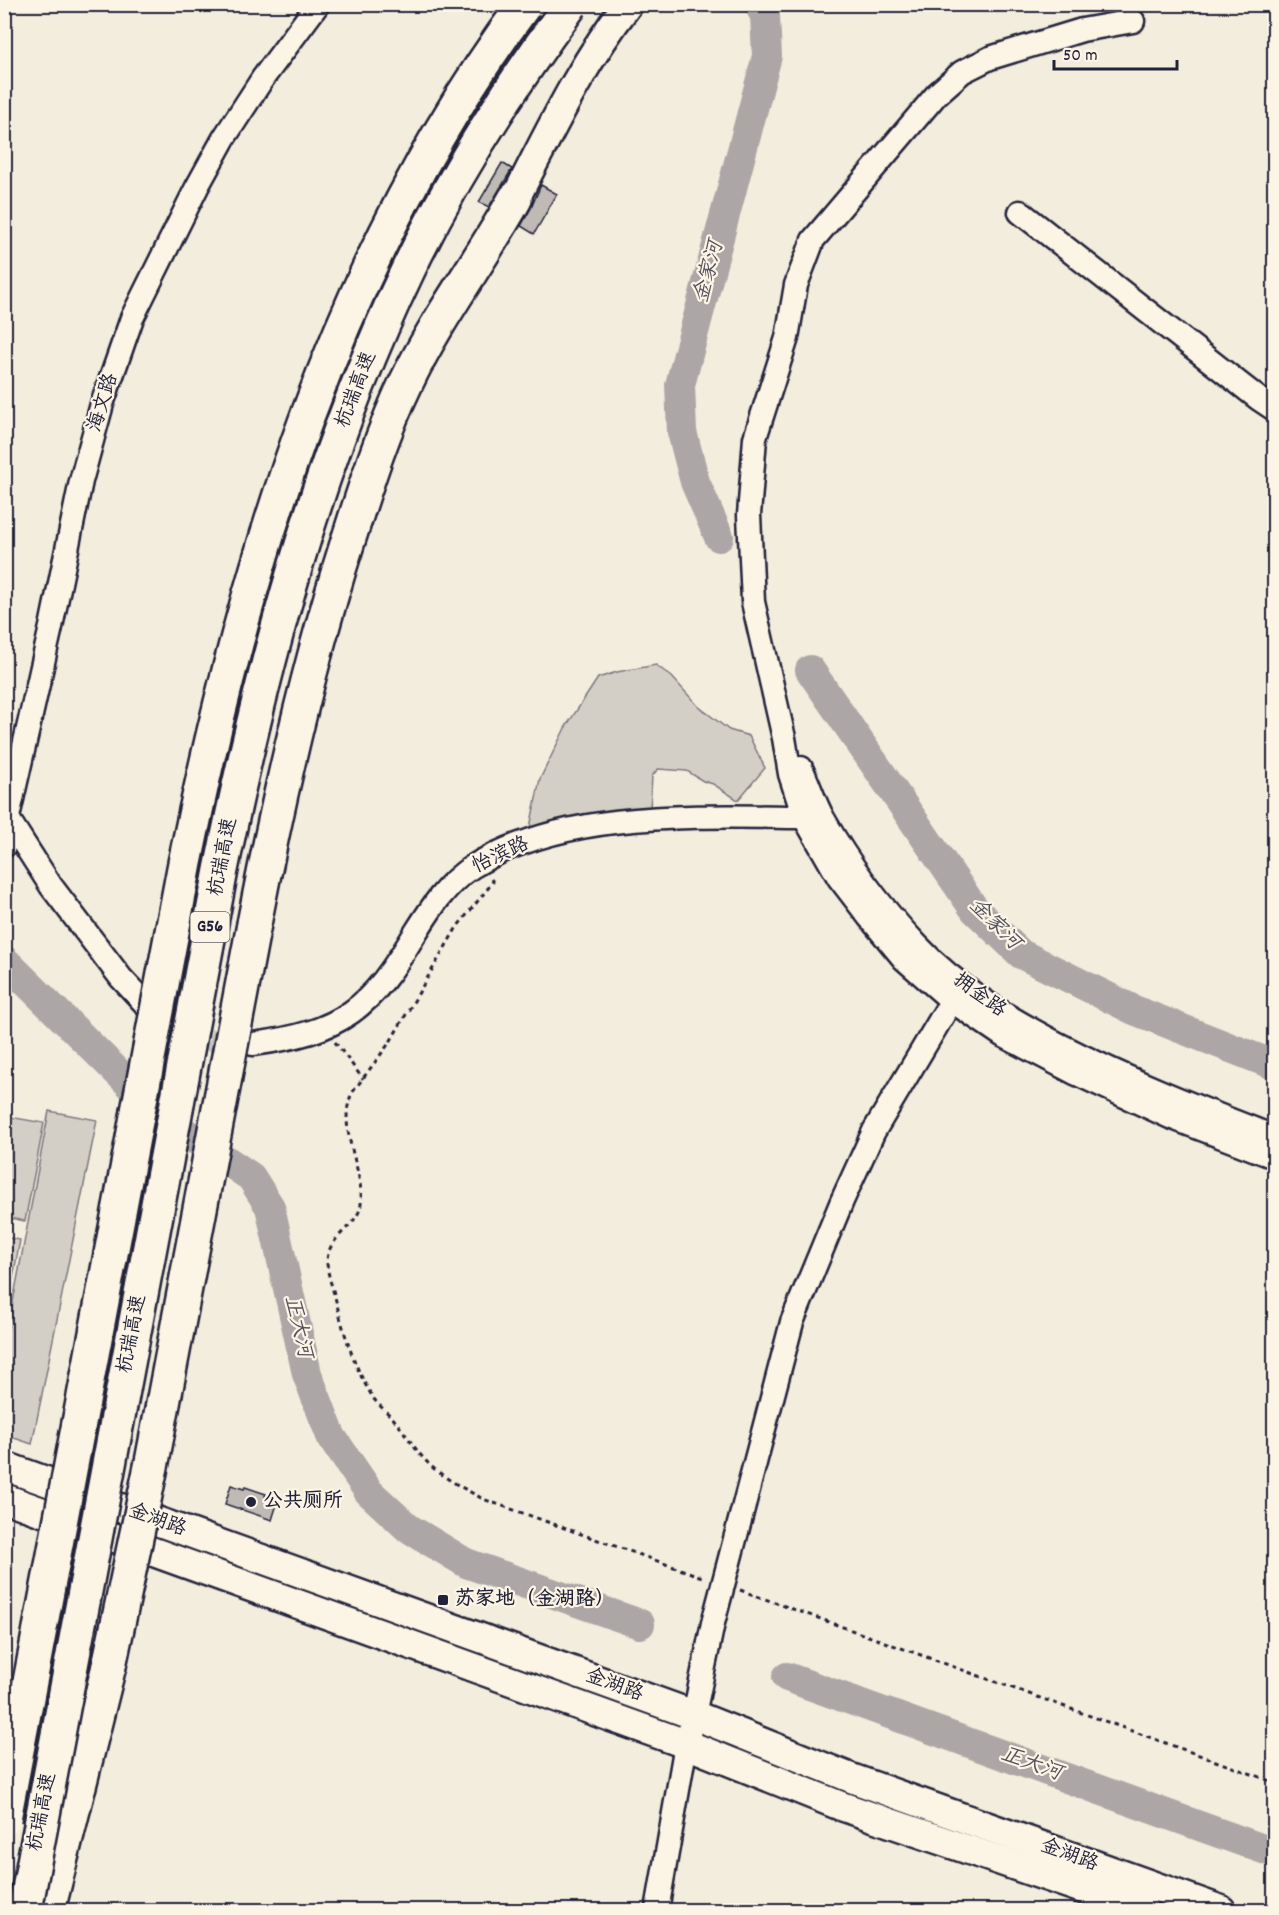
<svg xmlns="http://www.w3.org/2000/svg" width="1279" height="1915" viewBox="0 0 1279 1915" font-family="Dekko,'LXGW WenKai TC',sans-serif">
  <rect width="100%" height="100%" fill="#f3edde"/>
  <filter id="ink" filterUnits="userSpaceOnUse"><feTurbulence type="fractalNoise" baseFrequency=".0167" numOctaves="2"/><feDisplacementMap in="SourceGraphic" scale="12" xChannelSelector="R" yChannelSelector="G"/><feConvolveMatrix kernelMatrix="1 2 1 2 8 2 1 2 1" color-interpolation-filters="sRGB"/></filter>
  <g filter="url(#ink)">
    <!-- green -->
    <g fill="#d4cfc6" stroke="#7b7880" stroke-width="1.5">
      <path d="M656,665L672,677L698,706L729,730L749,736L765,768L738,800L713,784L703,781L687,771L658,769L652,776L650,809L529,832L540,779L565,728L598,678L617,672Z"/>
      <path d="M49,1111L97,1120L32,1444L5,1435V1344Z"/>
      <path d="M4,1116L44,1123L25,1221L5,1217Z"/>
      <path d="M4,1237L20,1240L5,1321L4,1320Z"/>
    </g>
    <g fill="none" stroke-linecap="round" stroke-linejoin="round">
      <!-- river -->
      <g stroke="#aca7a6" stroke-width="30">
        <path d="M719,537L695,482L682,432L680,385L767,56L765,16L759,4"/>
        <path d="M810,670L975,910L1021,954L1134,1010L1274,1065"/>
        <path d="M4,960L165,1119L251,1177L270,1207L307,1374L331,1436L369,1492L408,1528L466,1563L640,1624"/>
        <path d="M787,1677L1274,1853"/>
      </g>
    </g>
    <!-- building -->
    <g fill="#bfbab6" stroke="#22223b" stroke-width="1.5">
      <path d="M502,163L512,169L489,207L479,202Z"/>
      <path d="M541,185L557,194L534,234L521,226L531,208Z"/>
      <path d="M231,1485L244,1489L245,1487L266,1494L265,1496L278,1501L272,1520L225,1504Z"/>
    </g>
    <g fill="none" stroke-linecap="round" stroke-linejoin="round">
      <!-- minor-tunnel -->
      <path stroke="#c9c4bd" stroke-width="22" stroke-dasharray="22 11" stroke-linecap="butt" d="M151,1010L184,1032L210,1040L244,1043"/>
      <defs>
        <g id="minor">
          <path d="M1133,21L1082,30L990,58L962,72L937,94L813,240L796,285L787,338L755,438L749,515L753,602L784,738L790,774L804,817L839,878L869,917L904,959L952,1001L1002,1035L1075,1073L1170,1117L1274,1157"/>
          <path d="M1020,212L1259,399L1274,409"/>
          <path d="M801,768C809,784 814,802 823,818C848,863 882,908 917,945C957,988 1007,1017 1058,1044C1128,1080 1201,1109 1274,1137"/>
          <path d="M5,814L51,886L121,978L151,1010"/>
          <path d="M4,846L8,817L51,627L81,481L102,404L132,318L197,187L224,138L263,78L318,4"/>
          <path d="M253,1044C343,1032 370,1009 416,932C431,908 447,883 472,867C569,807 707,817 817,817"/>
          <path d="M657,1910L686,1744L694,1715L713,1623L792,1322L842,1201L874,1131L961,985"/>
        </g>
        <g id="major">
          <path d="M515,199C549,133 582,63 628,4"/>
          <path d="M4,1466L694,1715L851,1778L1221,1910"/>
          <path d="M4,1498L686,1744L841,1806L1144,1910"/>
        </g>
        <g id="highway">
          <path d="M254,924C279,795 308,666 348,541C365,488 382,433 406,383C437,318 480,262 515,199"/>
          <path d="M48,1910L109,1666"/>
        </g>
      </defs>
      <!-- minor casing -->
      <use href="#minor" stroke="#22223b" stroke-width="27"/>
      <!-- major casing -->
      <use href="#major" stroke="#22223b" stroke-width="33"/>
      <!-- highway casing -->
      <use href="#highway" stroke="#22223b" stroke-width="38"/>
      <!-- path -->
      <g stroke="#22223b" stroke-width="3" stroke-dasharray="4.5 4.5" stroke-linecap="butt">
        <path d="M491,879L493,882L457,927L390,1042L352,1093C336,1129 364,1167 361,1204C359,1226 328,1235 327,1261C327,1274 333,1289 336,1301C344,1334 355,1370 374,1399C380,1407 389,1413 396,1422C407,1435 417,1453 430,1465C445,1479 465,1489 483,1499L705,1578"/>
        <path d="M335,1042L363,1079"/>
        <path d="M740,1590L1274,1782"/>
      </g>
      <!-- minor -->
      <use href="#minor" stroke="#fcf5e5" stroke-width="22"/>
      <!-- major -->
      <use href="#major" stroke="#fcf5e5" stroke-width="28"/>
      <!-- highway -->
      <use href="#highway" stroke="#fcf5e5" stroke-width="33"/>
      <defs>
        <g id="highway-bridge">
          <path d="M109,1666L152,1462L254,924"/>
          <path d="M4,1819L185,863C247,559 338,256 525,4"/>
          <path d="M25,1910L221,870C263,664 317,460 408,270C453,176 509,88 571,4"/>
        </g>
      </defs>
      <!-- highway-bridge casing -->
      <use href="#highway-bridge" stroke="#22223b" stroke-width="38" stroke-linecap="butt"/>
      <!-- highway-bridge -->
      <use href="#highway-bridge" stroke="#fcf5e5" stroke-width="33"/>
    </g>
  </g>
  <!-- markers -->
  <g fill="#22223b" stroke="#fcf5e5" stroke-width="2">
    <circle cx="251" cy="1502" r="6"/>
    <rect x="437" y="1594" width="12" height="12" rx="3"/>
  </g>
  <g text-anchor="middle" dominant-baseline="central" stroke-width="4.5" stroke-linejoin="round" paint-order="stroke">
    <!-- shield labels -->
    <rect fill="#fcf5e5" stroke="#63616e" stroke-width="1.5" x="190.5" y="912" width="39" height="30" rx="4.5"/>
    <g font-size="18" font-weight="bold" fill="#22223b">
      <text x="210" y="927">G56</text>
    </g>
    <!-- street labels -->
    <g font-size="20" fill="#22223b" stroke="#fcf5e5">
      <text transform="translate(357 390) rotate(-69)">杭瑞高速</text>
      <text transform="translate(104 403) rotate(-73)">海文路</text>
      <text transform="translate(501 856) rotate(-25)">怡滨路</text>
      <text transform="translate(224 857) rotate(-79)">杭瑞高速</text>
      <text transform="translate(979 996) rotate(36)">拥金路</text>
      <text transform="translate(133 1334) rotate(-79)">杭瑞高速</text>
      <text transform="translate(157 1521) rotate(20)">金湖路</text>
      <text transform="translate(614 1686) rotate(20)">金湖路</text>
      <text transform="translate(43 1812) rotate(-79)">杭瑞高速</text>
      <text transform="translate(1069 1856) rotate(20)">金湖路</text>
    </g>
    <!-- poi labels -->
    <g font-size="20" font-weight="bold" fill="#22223b" stroke="#fcf5e5" text-anchor="start">
      <text x="263" y="1502">公共厕所</text>
      <text x="455" y="1600">苏家地（金湖路）</text>
    </g>
    <!-- water labels -->
    <g font-size="21" font-style="italic" fill="#525160" stroke="#fcf5e5">
      <text transform="translate(710 272) rotate(-75)">金家河</text>
      <text transform="translate(994 925) rotate(45)">金家河</text>
      <text transform="translate(297 1327) rotate(77)">正大河</text>
      <text transform="translate(1031 1765) rotate(20)">正大河</text>
    </g>
  </g>
  <!-- margin -->
  <rect width="1279" height="1915" fill="none" stroke="#fcf5e5" stroke-width="24"/>
  <rect x="12" y="12" width="1255" height="1891" fill="none" stroke="#22223b" stroke-width="2" filter="url(#ink)"/>
  <!-- scale -->
  <path d="M1054 60v9h123v-9" fill="none" stroke="#22223b" stroke-width="3"/>
  <text x="1063" y="60" font-size="18" fill="#22223b" stroke="#fcf5e5" stroke-width="4.5" paint-order="stroke">50 m</text>
</svg>
